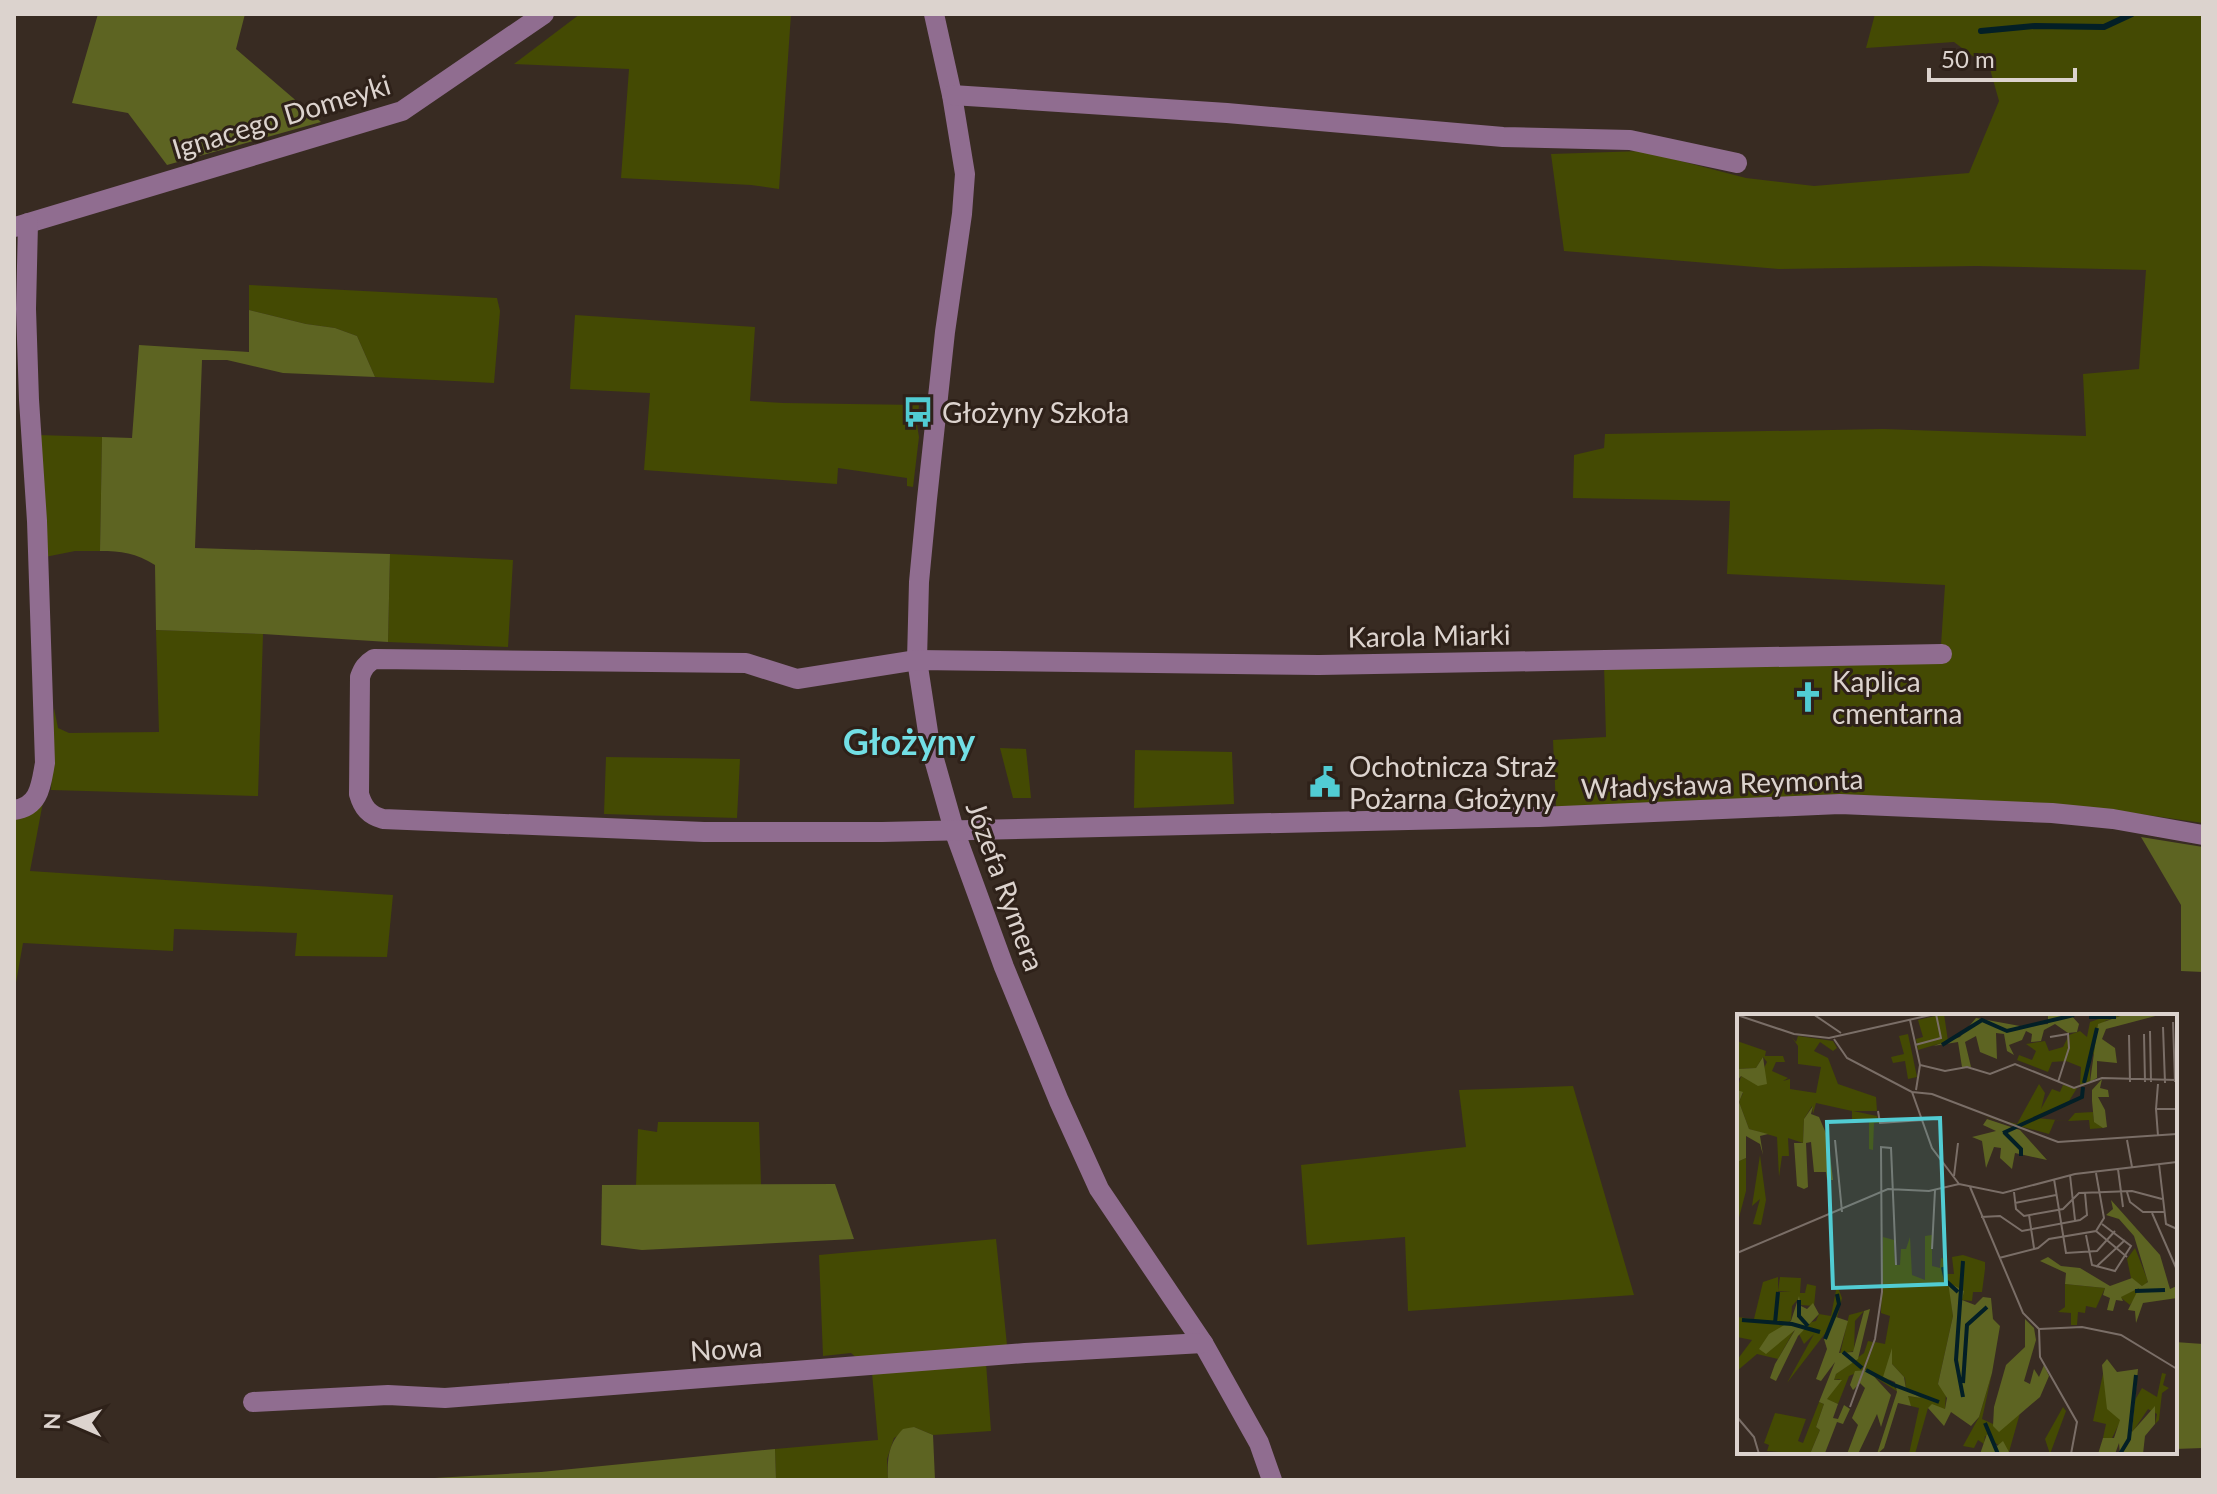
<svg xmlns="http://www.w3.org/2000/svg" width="2217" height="1494" viewBox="0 0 2217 1494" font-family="Lato,sans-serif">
  <rect width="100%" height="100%" fill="#382b22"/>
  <!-- green -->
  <g fill="#444a03">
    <path d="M580,14H791L779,189L751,185L621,178L629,69L514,64Z"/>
    <path d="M1875,14H2203V823L2091,807H1556L1553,740L1606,737L1604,665L1941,645L1945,585L1727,574L1730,501L1573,498L1574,455L1604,448L1605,434L1883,429L2086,436L2083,374L2139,369L2146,270L1976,266L1779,269L1564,251L1551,154L1642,151L1746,178L1814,186L1969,173L1999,101L1990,69L1954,42L1866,48Z"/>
    <path d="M249,285L497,298L500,311L494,383L375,377L357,336L335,328L306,324L249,310Z"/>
    <path d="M575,315L755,327L750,401L783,403L919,405L917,425L919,437L913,487L907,486V478L838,468L837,484L644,470L650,393L570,389Z"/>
    <path d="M38,435L102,437L100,551H75L45,557Z"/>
    <path d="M390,554L513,560L508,647L388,642Z"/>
    <path d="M156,630L263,634L258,796L51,790L54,708L58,728L69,733L159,732Z"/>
    <path d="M1000,748L1026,749L1031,798H1013Z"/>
    <path d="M1135,750L1232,752L1234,804L1134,808Z"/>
    <path d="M606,757L740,759L737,818L604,814Z"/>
    <path d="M43,802L30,871L393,895L387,957L295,956L297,933L174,929L173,951L23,943L14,994V817Z"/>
    <path d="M1573,1086L1634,1295L1408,1311L1405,1237L1307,1245L1301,1165L1466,1147L1459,1090Z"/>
    <path d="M658,1122H759L761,1185L636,1186L638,1129L657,1132Z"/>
    <path d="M996,1239L1007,1345L858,1359L851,1353L823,1356L819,1255Z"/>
    <path d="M986,1363L991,1431L933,1435L914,1427L894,1438L887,1459L888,1480H776L775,1449L878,1440L872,1373Z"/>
  </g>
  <!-- forest -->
  <g fill="#5d6422">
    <path d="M98,14H245L236,49L321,122L167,165L128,113L72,103Z"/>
    <path d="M249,310L306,324L335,328L357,336L375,377L283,373L227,360H202L195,548L390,554L388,642L263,634L156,630L155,565C136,553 121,551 100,551L102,437L132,438L139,345L249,352Z"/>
    <path d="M2141,837L2203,847V972L2181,971V905Z"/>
    <path d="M835,1184L854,1239L642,1250L601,1245L602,1185Z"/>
    <path d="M2175,1342L2203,1344V1448L2175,1449Z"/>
    <path d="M914,1427L933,1435L935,1480H888C887,1459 888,1444 903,1429Z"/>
    <path d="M775,1449L776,1480H399L541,1472Z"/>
  </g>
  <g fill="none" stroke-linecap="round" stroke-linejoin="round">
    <!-- stream -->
    <path stroke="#031f26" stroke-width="6" d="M1981,31L2035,26L2104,27L2132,14"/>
    <!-- minor -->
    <g stroke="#906d90" stroke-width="20">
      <path d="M934,14L952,95L965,174L962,214L945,332L927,499L919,582L917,660L930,745L954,830L1004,967L1059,1101L1099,1189L1203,1343L1259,1443L1272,1480"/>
      <path d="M952,95L1227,113L1503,137L1630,140L1737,163"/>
      <path d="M15,227L402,111L544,14"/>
      <path d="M1942,654L1319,665L917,660L797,679L746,663L374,659C366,664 363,668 360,677L359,794C363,808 369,815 383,819L704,832H882L1539,817L1840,804L2052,813L2113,819L2203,835"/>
      <path d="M14,810C40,807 41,784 45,763L37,521L29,400L26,309L28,223"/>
      <path d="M253,1402L388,1395L445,1398L1025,1353L1203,1343"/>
    </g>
  </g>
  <!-- icons -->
  <defs>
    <symbol id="bus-bare" viewBox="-9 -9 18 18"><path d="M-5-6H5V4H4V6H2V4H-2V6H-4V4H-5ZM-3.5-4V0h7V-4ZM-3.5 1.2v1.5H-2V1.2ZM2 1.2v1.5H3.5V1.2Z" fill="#51ccd3" stroke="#2e2119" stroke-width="2.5" paint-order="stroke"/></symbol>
    <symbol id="church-bare" viewBox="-9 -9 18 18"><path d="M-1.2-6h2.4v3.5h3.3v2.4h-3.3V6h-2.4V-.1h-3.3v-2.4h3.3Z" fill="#51ccd3" stroke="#2e2119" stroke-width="2.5" paint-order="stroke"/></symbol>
    <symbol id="civic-bare" viewBox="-9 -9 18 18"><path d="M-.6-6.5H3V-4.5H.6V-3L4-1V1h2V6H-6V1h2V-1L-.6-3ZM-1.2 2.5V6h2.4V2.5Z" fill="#51ccd3" stroke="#2e2119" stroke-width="2.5" paint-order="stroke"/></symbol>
  </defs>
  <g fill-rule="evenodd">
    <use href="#bus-bare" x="896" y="390" width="44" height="44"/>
    <use href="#church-bare" x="1786" y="675" width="44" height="44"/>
    <use href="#civic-bare" x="1303" y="760" width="44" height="44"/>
  </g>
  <g text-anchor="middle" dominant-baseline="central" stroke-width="6" stroke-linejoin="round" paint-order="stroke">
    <!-- street labels -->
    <g font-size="28" fill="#dcd3ce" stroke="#2e2119">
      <text transform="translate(281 116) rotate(-17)">Ignacego Domeyki</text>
      <text transform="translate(1429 635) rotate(-1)">Karola Miarki</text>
      <text transform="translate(1722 783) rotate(-2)">Władysława Reymonta</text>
      <text transform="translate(1006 886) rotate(70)">Józefa Rymera</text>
      <text transform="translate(726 1348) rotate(-4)">Nowa</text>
    </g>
    <!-- poi labels -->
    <g font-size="28" fill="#dcd3ce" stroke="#2e2119" text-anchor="start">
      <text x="942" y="412">Głożyny Szkoła</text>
      <text x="1832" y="681">Kaplica<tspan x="1832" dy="32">cmentarna</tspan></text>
      <text x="1349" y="766">Ochotnicza Straż<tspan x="1349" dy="32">Pożarna Głożyny</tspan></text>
    </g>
    <!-- district labels -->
    <g font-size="36" font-weight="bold" fill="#72dfe5" stroke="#2e2119">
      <text x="909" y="741">Głożyny</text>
    </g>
  </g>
  <!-- overview -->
  <g transform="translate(1737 1014)">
    <rect width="440" height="440" fill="#382b22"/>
    <path d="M207,0L211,27L181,36L179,25L186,23L181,6ZM376,0H389L368,7L361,36L353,43V68L343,71L344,53L329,47L315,48L311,58L280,46L282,41L295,46L299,37L289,30L308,27L312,37L326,33L332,21L343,17L350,23L353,8ZM171,20L180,63L171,65L168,47L156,49L154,43L167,40L162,22ZM54,22L59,28L61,22L96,27L100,34L96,37L83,28L77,37L91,44L101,70L139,83L140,97H116L140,102L143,109H137L136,136L132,135V108L115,106V97L79,89L76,100L75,92L67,105L66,129L51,124L52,142H45L42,163L40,123L12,115L2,88L6,79L0,76L4,62L19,70L30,48L26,43L19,54L0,55V27L29,37L28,42H46L48,48H39L35,57L51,64L46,67L53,65V75L79,79L84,53L61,50V32ZM302,70L308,79L304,95L315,75L323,78L326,71L340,74L332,87L299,104L331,107L338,99L356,98L357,108H365L366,114L353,115L352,106L331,107L318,106L312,120L246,102L280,110ZM23,141L29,186L24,211L16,210L23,185L15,192ZM9,144V177L0,211V148ZM195,221V252L203,254L204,244L208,245L210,260H217L215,243L226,241L248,248V255L245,278H236L235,287L225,286L223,275L212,269L216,302L201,370L209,379L208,395L191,394L178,440H172L182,394L174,392L170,382L184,384L169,375L168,364L155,350L158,335L152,366L161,378L127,356L138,328L148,330L153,302L144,299L146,223L157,226L158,251H163L164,235H169L173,223L175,261L188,266V222ZM398,234L411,267L393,291L383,283L405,272L394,264L390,245ZM41,263V278H54L41,277L43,263L64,264L63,279H68L70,270L79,272L77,292L64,291L62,284L55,292L54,306L36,322L34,332L58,315L41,345L20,340L0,357V346L15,326L0,323V303L17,305L26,268ZM328,270L368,274L359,294L349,292L348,299L341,298L340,311H334V299L321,298L328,293ZM100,271L105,284L100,304L50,369L77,320L67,330L62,320L67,314L58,312L79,307L82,300L94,302ZM127,297L118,307L117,337L103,340L112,301ZM131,327L136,328L126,356L112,362L101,390L89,385L103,365L97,366L99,360L127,339ZM367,355L372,390L384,406L374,426L366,424L369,410L356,407ZM255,359L245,405L265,414L283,399L272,438L248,422L247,430L241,426L237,434L226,432L242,403ZM425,359L429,360L426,371L432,374L425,379L422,406L418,410L420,400L411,395L395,419L398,386L405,374L420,383ZM82,388L87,390L79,413L83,416L73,440L30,437L32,431L27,429L38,399L69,405L61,427L66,429ZM326,393L329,397L313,440L308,425Z" fill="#444a03"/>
    <path d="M311,0H333L342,10L340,18L331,19L318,10L307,16L304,27L294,28L295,20L289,17L285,26L272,31L277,41L270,37L267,20L259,19L260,45L243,38L239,22L228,28L234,53H225L221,28L196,32L223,23L239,4L283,12L311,10ZM389,0H426L369,15L365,25L378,34L380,49L360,47V64L353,68L361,10ZM26,43L30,70L21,72L4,62L0,67V55L19,54ZM365,65L363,74L371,76L372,83H361L368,96L370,113L366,114L357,108L355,87V76ZM0,76L6,78L2,88L12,115L31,120L23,122L26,141L23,130L9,122V144L0,148ZM76,92L74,100L82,103L91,124L96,166H90L89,158H77L74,128L69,129L71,173L67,175L60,172L57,129H66L67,105ZM250,105L283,116L310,146L278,139L275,155L263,144L264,134L257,133L249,154L245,127L235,123L259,117L246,111ZM374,186L423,241L433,275L440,272V284L406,289L399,309L398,297L391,296L402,274L384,283L386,287L379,286L376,297L370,296L373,284L366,281L368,274L328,270L329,259L303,247L311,243L324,252L343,254L373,272L395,264L405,272L411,268L397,222L382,205L369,201L376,195ZM211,268L227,277L225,286L238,291L246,283L254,284L256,305L263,312L255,359L242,403L234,412L214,398L207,412L191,394L195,390L208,395L210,384L201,370L216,302ZM62,282L64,292L70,295L76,289L82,300L61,322L39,367L33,364L38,350L58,316L29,340L22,335L32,320L54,307ZM133,295L121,345L99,360L97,366H105L90,385L101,390L96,404L101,405L107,391L113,395L106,410L100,408L88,439L73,440L83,416L79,413L87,390L82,388L98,348L84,367L79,365L90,335L87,325L99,303L111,307L102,339L116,338L127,297ZM288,305L297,314L299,326L287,367L293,370L297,355L302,363L307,351L312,362L303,383L262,418L256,412L257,393L269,351L288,333ZM155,334V350L167,363L169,375L184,384L171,382L174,392L161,389L147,434L140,440L160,378L158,368L146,363ZM370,345L380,358L401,355L395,418L418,392V410L408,422L406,440H383L382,429L378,440H361L366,424H377L383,406L370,395L365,351ZM131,356L154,381L144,413L140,400L121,440H110L121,411L115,404L128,374L123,369L116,376L113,371L118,357ZM250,420L260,432L266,427L272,438L281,440H243Z" fill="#5d6422"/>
    <path fill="none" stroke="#031f26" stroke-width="4" d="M352,3H379M205,31L245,6L270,17L337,1M347,69L360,14M267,118L284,135V142M266,119L345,83L346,73M226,247L219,346L226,383M206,253L209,267L221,278M398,277L428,276M62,286V302L71,312M5,306L55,310L83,318M38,309L41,278M88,325L102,290L100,280M106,338L125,354M129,356L157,371M226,369L230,311L250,293M157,371L202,388M248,409L261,440M383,440L392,425L399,361"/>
    <path fill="none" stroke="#7a6e67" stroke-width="2" d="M76,0L104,19M0,1L57,20L92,24L198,0M173,6L183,51L208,57L230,53L253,60L278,50L337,74L365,64L440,66M436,8L438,68M426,13L428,69M413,17L414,68M407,20L408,68M392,21L393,68M313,23L331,20L332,34L321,68M97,25L110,44L175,78L195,134L222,170M178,31L204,24L199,0M179,76L183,51M175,78L195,80L321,128L440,120M419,95L421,70M141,97L143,109L186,106M421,122L419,95H440M98,126L105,198M390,126L395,153M422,150L429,210L440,215M381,155L386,193M333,161L338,206M217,162L221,129M317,165L329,239L360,237L378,217M233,173L286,299L302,315L303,343L340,408L334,440M277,178L279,195L287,202L326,195L342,179L395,177L425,185M390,178L393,188L406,198H427M278,189L319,181M415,199L440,256M292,201L297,234M244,203L263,202L285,217L343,206L350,201L348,179M359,217L390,243M349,221L355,251L378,257L394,232L365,210M195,235L198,176M0,239L151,175L192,177L222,170L266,179L338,160L440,148M262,244L301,234L312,225L359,217L367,204L359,159M359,253L388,226M302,315L345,313L384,321L440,355M113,393L138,325L145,278L144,133L154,134L159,251M0,403L17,423L22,440"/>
    <path fill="#51ccd3" fill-opacity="0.15" stroke="#51ccd3" stroke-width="4" d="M203,104L209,270L96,274L90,108Z"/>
    <rect width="440" height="440" fill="none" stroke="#dcd3ce" stroke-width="4"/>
  </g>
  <!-- border -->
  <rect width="2217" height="1494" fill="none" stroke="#dcd3ce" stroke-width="32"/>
  <!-- north arrow -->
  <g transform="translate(72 1422) rotate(272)" stroke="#2e2119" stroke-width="6" paint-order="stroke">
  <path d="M0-6L14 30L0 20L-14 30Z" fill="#dcd3ce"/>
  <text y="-12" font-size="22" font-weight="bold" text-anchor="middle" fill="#dcd3ce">N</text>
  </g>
  <!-- scale -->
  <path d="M1929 68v12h146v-12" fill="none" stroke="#dcd3ce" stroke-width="4"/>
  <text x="1941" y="68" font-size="24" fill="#dcd3ce" stroke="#2e2119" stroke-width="6" paint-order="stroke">50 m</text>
</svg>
